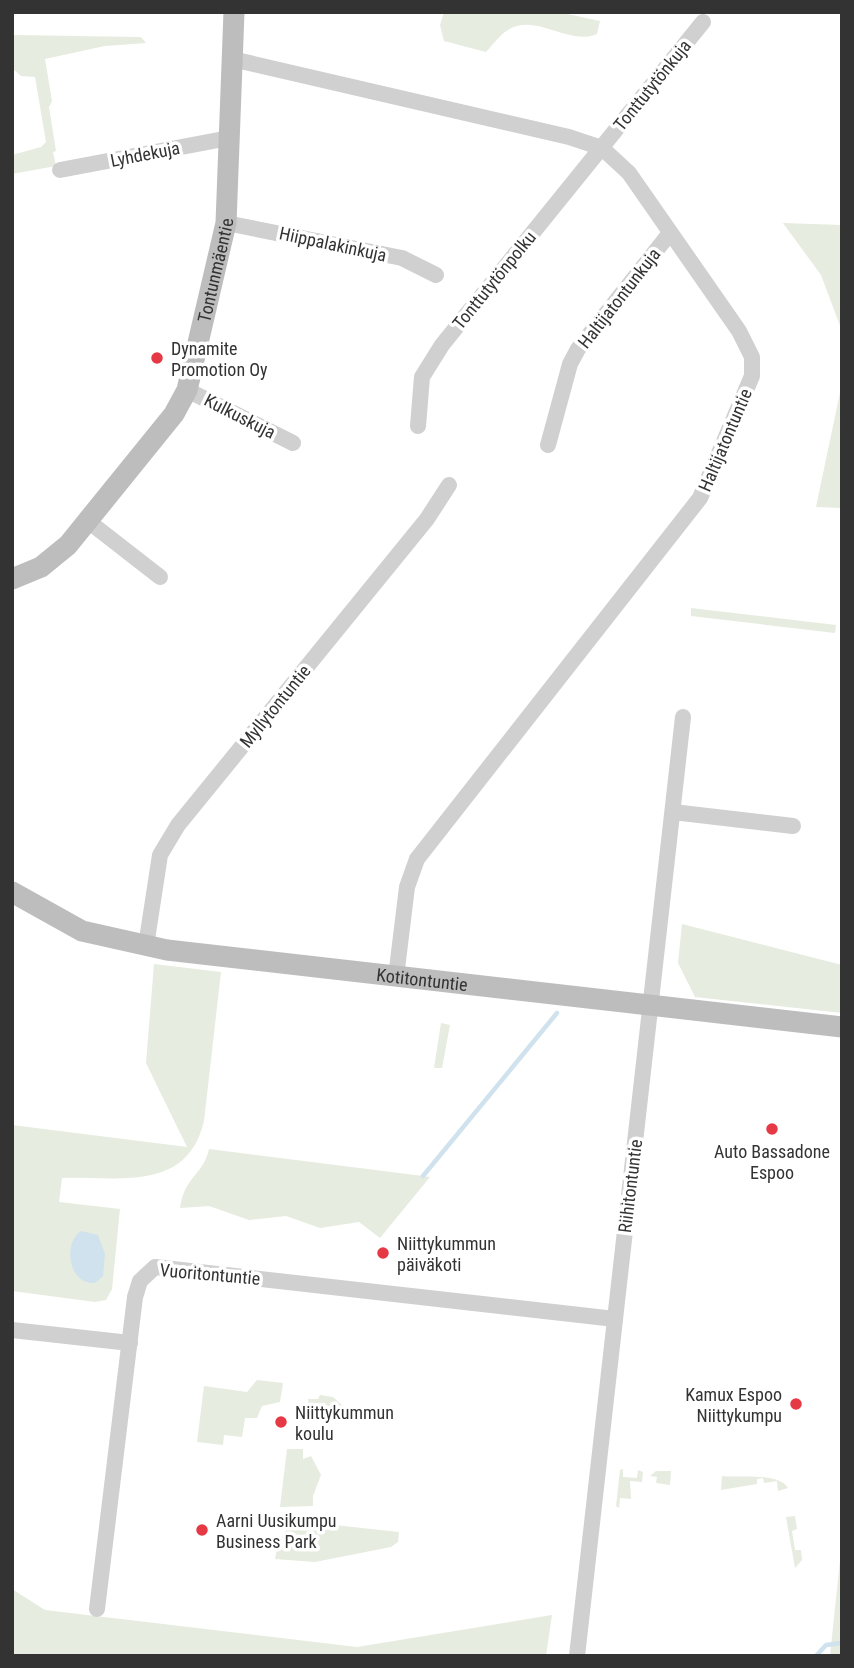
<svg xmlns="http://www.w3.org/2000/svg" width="854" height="1668" viewBox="0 0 854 1668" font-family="'Roboto Condensed',sans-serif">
  <rect width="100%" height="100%" fill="#fff"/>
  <!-- green -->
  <g fill="#e6ecdf">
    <path d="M444,12H558L600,21L597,34C568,47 533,10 505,32C498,37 492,46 486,52L444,41L440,25Z"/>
    <path d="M12,35L141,37L146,43L105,46L45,59L52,101L49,107L56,151L53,152L56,166L12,174V155L41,147L46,142L35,77L21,76L12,68Z"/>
    <path d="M783,223L842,225V331L821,275Z"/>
    <path d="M842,383V508L816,507Z"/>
    <path d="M691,608L836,625L835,633L691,616Z"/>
    <path d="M682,924L842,965V1013L695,997L678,963Z"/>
    <path d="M154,964L221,972L204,1121C187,1193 118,1176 62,1178L59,1202L120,1209L112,1289L106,1300L95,1302L12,1291V1125L187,1147L146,1063Z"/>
    <path d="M441,1023L450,1025L442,1068H434Z"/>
    <path d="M209,1149L423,1176L430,1177L380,1238L359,1222L320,1228L286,1216L249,1220L209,1206L180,1208C185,1175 203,1176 209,1149Z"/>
    <path d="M257,1380L283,1383L280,1402L262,1406L257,1418H245L242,1437L224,1435L223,1445L197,1442L204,1386L247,1392Z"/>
    <path d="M320,1395L333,1397L343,1406V1410C331,1418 320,1412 308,1406V1399H318Z"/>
    <path d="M287,1449H303V1459L311,1456L321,1475L313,1496V1506L280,1507Z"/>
    <path d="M623,1469V1477L637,1478L638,1470L643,1472L642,1482L630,1481L631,1499L620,1498L619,1508L616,1506L620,1470Z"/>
    <path d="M656,1471H671L670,1485L656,1483L657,1477L650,1476Z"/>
    <path d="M722,1476C740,1478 778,1472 788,1488L778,1491L777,1481L764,1483L763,1478L757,1479V1484L721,1490Z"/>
    <path d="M795,1516L797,1529L792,1531L795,1550H801L802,1560L795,1568L786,1517Z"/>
    <path d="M316,1519L325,1524L399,1532L398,1542L391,1547L315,1562L275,1559C280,1532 287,1521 316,1519Z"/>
    <path d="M842,1541V1656H830Z"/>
    <path d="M12,1589L45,1610L357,1647L552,1615L546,1656H12Z"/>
  </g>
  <!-- water -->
  <path fill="#cfe2ee" d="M81,1231L98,1235L105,1254L103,1276L95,1283C69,1285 62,1244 81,1231Z"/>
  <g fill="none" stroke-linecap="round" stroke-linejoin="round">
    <!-- stream -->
    <g stroke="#cfe2ee" stroke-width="4.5">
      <path d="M423,1176L557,1013"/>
      <path d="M816,1656L826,1645L842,1643"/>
    </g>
    <!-- street -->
    <g stroke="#d0d0d0" stroke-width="16">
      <path d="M232,59L569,137L602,148L629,173L739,331L752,357V376L700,498L417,859L407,887L396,977"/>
      <path d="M60,170L229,138"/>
      <path d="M226,223L402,258L436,275"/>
      <path d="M187,390L293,443"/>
      <path d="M418,426L422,377L442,345L703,22"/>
      <path d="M548,445L570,364L578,349L670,233"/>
      <path d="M88,521L160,577"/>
      <path d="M673,812L793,826"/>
      <path d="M146,946L160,855L178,825L427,519L449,485"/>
      <path d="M12,1330L130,1343"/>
      <path d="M97,1609L135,1297L140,1281L155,1267L615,1319"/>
      <path d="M577,1656L683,717"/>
    </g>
    <!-- secondary -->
    <g stroke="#bdbdbd" stroke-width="21">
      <path id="s1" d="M12,579L41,567L68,545L174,414L187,390L226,223L234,12"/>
      <path id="s2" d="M12,892L82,931L167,950L842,1027"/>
    </g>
  </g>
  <!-- markers -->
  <g fill="#e63946" stroke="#fff" stroke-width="2.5">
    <circle cx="157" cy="358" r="7"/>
    <circle cx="772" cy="1129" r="7"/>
    <circle cx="383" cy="1253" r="7"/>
    <circle cx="796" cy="1404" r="7"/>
    <circle cx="281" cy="1422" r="7"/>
    <circle cx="202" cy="1530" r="7"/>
  </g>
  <g text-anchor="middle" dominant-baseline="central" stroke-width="7" stroke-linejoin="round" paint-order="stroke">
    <!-- street labels -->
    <g font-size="18" fill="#333" stroke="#fff">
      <text transform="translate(652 85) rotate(-51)">Tonttutytönkuja</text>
      <text transform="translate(145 154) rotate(-11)">Lyhdekuja</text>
      <text transform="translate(333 244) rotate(12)">Hiippalakinkuja</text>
      <text stroke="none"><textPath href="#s1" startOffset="385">Tontunmäentie</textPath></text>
      <text transform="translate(494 280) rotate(-51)">Tonttutytönpolku</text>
      <text transform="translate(619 298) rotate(-52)">Haltijatontunkuja</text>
      <text transform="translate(240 416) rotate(27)">Kulkuskuja</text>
      <text transform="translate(725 440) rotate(-67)">Haltijatontuntie</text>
      <text transform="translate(275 706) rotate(-51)">Myllytontuntie</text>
      <text stroke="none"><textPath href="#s2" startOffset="424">Kotitontuntie</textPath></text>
      <text transform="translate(630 1186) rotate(-83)">Riihitontuntie</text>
      <text transform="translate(210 1274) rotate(5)">Vuoritontuntie</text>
    </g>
    <!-- poi labels -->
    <g font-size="18" fill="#333" stroke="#fff" text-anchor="start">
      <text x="171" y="348">Dynamite<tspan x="171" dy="21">Promotion Oy</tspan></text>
      <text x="772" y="1151" text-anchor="middle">Auto Bassadone<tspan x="772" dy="21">Espoo</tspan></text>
      <text x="397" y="1243">Niittykummun<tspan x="397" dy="21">päiväkoti</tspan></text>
      <text x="782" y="1394" text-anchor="end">Kamux Espoo<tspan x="782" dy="21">Niittykumpu</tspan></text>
      <text x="295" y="1412">Niittykummun<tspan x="295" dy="21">koulu</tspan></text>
      <text x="216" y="1520">Aarni Uusikumpu<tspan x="216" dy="21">Business Park</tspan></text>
    </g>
  </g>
  <!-- border -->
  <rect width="854" height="1668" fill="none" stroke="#333333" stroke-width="28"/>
</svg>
